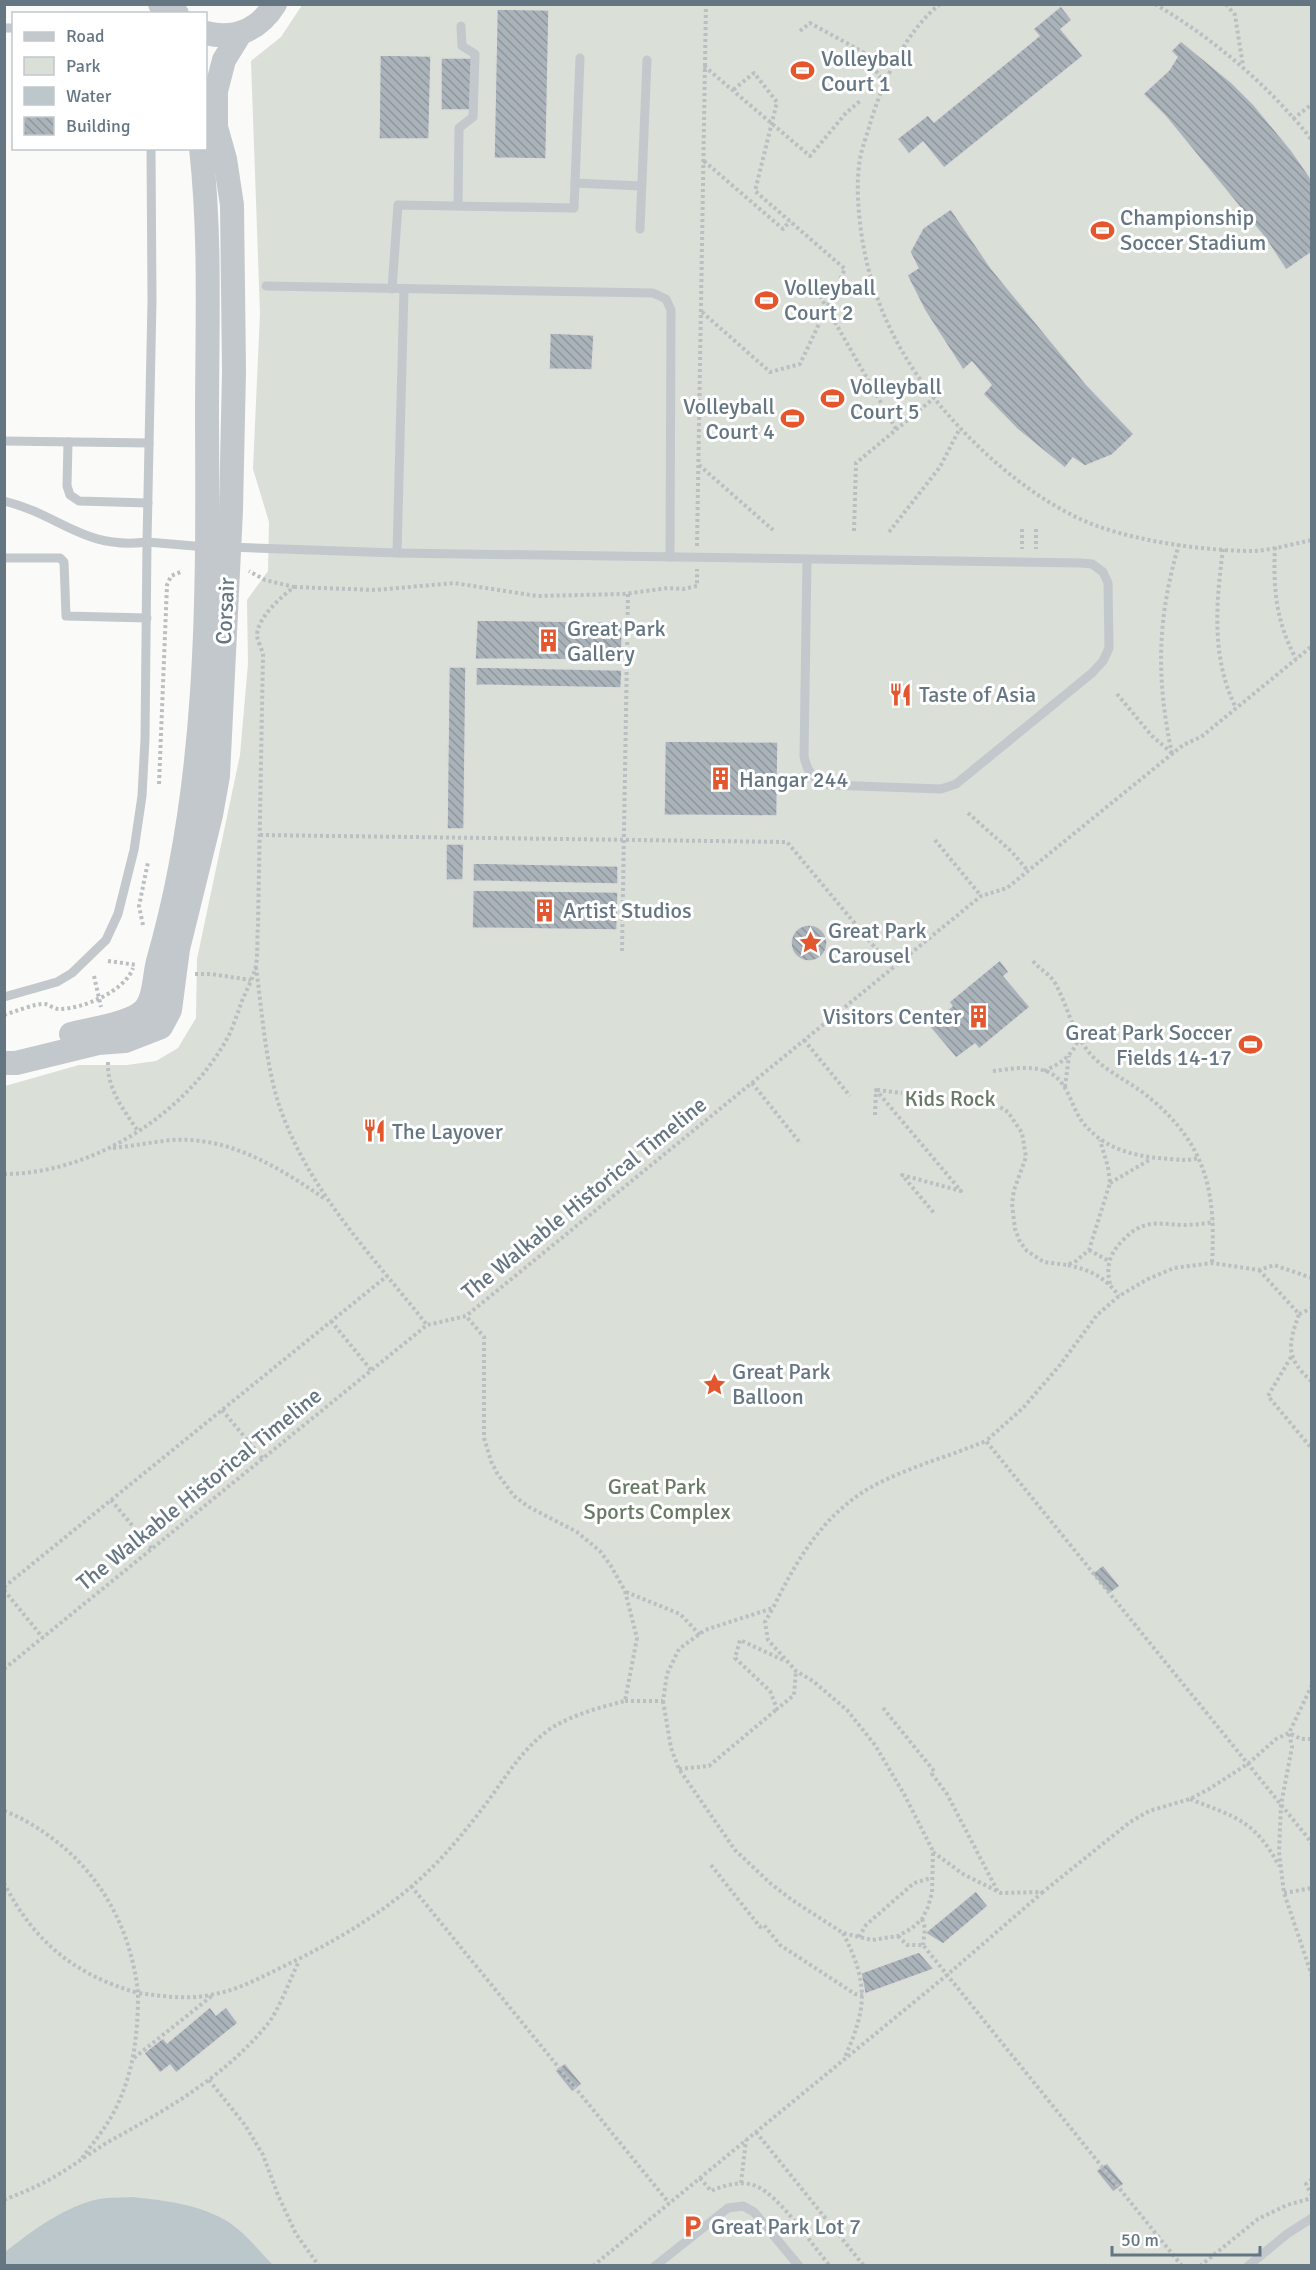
<svg xmlns="http://www.w3.org/2000/svg" width="1316" height="2270" viewBox="0 0 1316 2270" font-family="Signika,sans-serif">
  <defs>
    <pattern id="building-back-hatch" width="6" height="6" patternUnits="userSpaceOnUse" patternTransform="scale(1.5)"><rect width="6" height="6" fill="#aab3b9"/><path d="M-1 5l2 2M0 0l6 6M5-1l2 2" fill="none" stroke="#8e969c"/></pattern>
  </defs>
  <rect width="100%" height="100%" fill="#fafaf8"/>
  <!-- green -->
  <path fill="#dadfd7" d="M302,5H1311V2265L5,2266V1086L79,1065H127L156,1061L178,1048L196,1018L197,959L240,755L248,664L247,600L268,571L269,522L253,469L260,313L251,61L281,37Z"/>
  <!-- water -->
  <path fill="#bbc7cb" d="M132,2197C167,2201 200,2204 230,2223C246,2234 260,2252 273,2265H5V2252C32,2231 65,2206 99,2199C110,2197 122,2198 132,2197Z"/>
  <!-- building -->
  <g fill="url(#building-back-hatch)" stroke="#dcdcda" stroke-width="1.5">
    <path d="M1061,6L1072,20L1061,29L1083,56L944,168L923,142L909,154L897,139L928,115L934,122L1039,36L1033,29Z"/>
    <path d="M497,9L549,10L546,159L494,158Z"/>
    <path d="M1181,41L1232,83L1254,105L1292,151L1312,180V252L1286,270L1265,238L1166,117L1143,94L1169,70L1177,57L1171,51Z"/>
    <path d="M380,55L431,56L429,139H379Z"/>
    <rect x="441" y="58" width="31" height="52"/>
    <path d="M951,209L991,268L1086,384L1134,434L1112,455L1085,466L1073,458L1065,468L1017,429L983,394L991,385L972,362L963,370L925,311L907,275L918,268L910,252L923,228Z"/>
    <path d="M550,333L594,335L592,370L549,369Z"/>
    <path d="M477,620L622,622V660L475,659Z"/>
    <path d="M449,667H466L464,829H447Z"/>
    <path d="M476,667L622,670L621,688L476,685Z"/>
    <path d="M665,741L778,742L777,816L664,815Z"/>
    <path d="M446,844H464L463,880H446Z"/>
    <path d="M473,863L618,866V884L473,881Z"/>
    <path d="M473,890L618,892L617,930L472,928Z"/>
    <circle cx="809" cy="943" r="18"/>
    <path d="M1000,960L1009,972L1004,976L1030,1007L979,1049L975,1044L956,1058L928,1025L952,1006L949,1002Z"/>
    <path d="M1103,1565L1120,1586L1109,1594L1092,1574Z"/>
    <path d="M976,1891L988,1906L943,1944L925,1933Z"/>
    <path d="M919,1952L934,1969L865,1994L861,1973Z"/>
    <path d="M210,2007L216,2015L226,2007L238,2023L176,2073L170,2065L160,2073L144,2053L163,2038L167,2043Z"/>
    <path d="M565,2063L582,2084L572,2092L555,2071Z"/>
    <path d="M1107,2163L1124,2184L1113,2192L1096,2171Z"/>
  </g>
  <g fill="none" stroke-linecap="round" stroke-linejoin="round">
    <!-- path -->
    <g stroke="#bbbfc2" stroke-width="4" stroke-dasharray="3 3" stroke-linecap="butt">
      <path d="M940,4C905,32 882,83 870,124C867,135 862,147 860,159C856,182 858,208 861,231C873,319 917,388 981,449C1014,480 1054,510 1097,526C1142,542 1206,551 1254,551C1272,550 1293,544 1312,540"/>
      <path d="M1155,4C1205,34 1249,69 1288,112C1296,121 1305,130 1312,141"/>
      <path d="M1226,4L1235,15L1243,66"/>
      <path d="M800,31L810,23L863,52L885,84"/>
      <path d="M704,66L810,156L846,113L860,101"/>
      <path d="M1293,119L1312,104"/>
      <path d="M704,161L783,229L790,221"/>
      <path d="M820,296L896,429"/>
      <path d="M702,312L770,372L800,364L845,269L755,191L777,102L754,73L733,90"/>
      <path d="M699,465L773,530"/>
      <path d="M1022,529V549"/>
      <path d="M1036,529V549"/>
      <path d="M854,531L856,463L934,398"/>
      <path d="M889,532L940,467L960,428"/>
      <path d="M697,546L706,4"/>
      <path d="M1275,547C1273,590 1276,621 1296,659"/>
      <path d="M1223,549C1216,603 1211,658 1236,708"/>
      <path d="M294,587L376,590L454,583L537,596L624,594L668,588L683,589L697,586V569"/>
      <path d="M1117,694L1152,736L1172,753"/>
      <path d="M1172,754C1156,678 1157,619 1179,544"/>
      <path d="M159,784L167,585L171,576L183,571"/>
      <path d="M968,813L1012,852L1028,871"/>
      <path d="M260,835L787,842L892,968"/>
      <path d="M935,840L981,896"/>
      <path d="M143,925L139,906L148,862"/>
      <path d="M622,951L628,593"/>
      <path d="M108,961L137,965"/>
      <path d="M1033,961C1040,970 1049,973 1055,983C1070,1010 1072,1036 1095,1059C1112,1075 1134,1084 1151,1099C1207,1146 1216,1193 1212,1263"/>
      <path d="M256,967C262,1011 265,1059 278,1102C307,1190 372,1255 427,1325"/>
      <path d="M195,974H211L251,980"/>
      <path d="M94,976L101,1007"/>
      <path d="M4,1015C14,1012 36,1003 45,1004C50,1005 54,1009 59,1009C83,1009 125,991 133,968"/>
      <path d="M804,1040L850,1096"/>
      <path d="M108,1062C107,1089 123,1109 138,1131"/>
      <path d="M993,1071C1011,1069 1035,1064 1052,1074C1068,1084 1071,1105 1081,1120C1103,1150 1136,1157 1170,1159C1180,1160 1188,1161 1198,1158"/>
      <path d="M1044,1071C1062,1063 1071,1056 1079,1039"/>
      <path d="M752,1083L801,1144"/>
      <path d="M1065,1087L1069,1056"/>
      <path d="M877,1090L902,1093"/>
      <path d="M990,1101L1008,1112L1022,1133L1026,1157L1014,1190L1012,1204L1015,1229L1020,1242L1027,1251L1044,1262L1067,1265L1076,1261L1089,1250L1110,1183L1108,1167L1100,1140"/>
      <path d="M875,1115L876,1090L961,1191L902,1175L934,1213"/>
      <path d="M113,1148C133,1146 152,1142 172,1140C229,1136 280,1168 325,1199"/>
      <path d="M4,1174C93,1174 188,1113 229,1035C234,1024 238,1012 242,1001C247,989 253,978 256,966C258,953 257,938 258,925L263,655C262,649 258,642 257,636C257,618 281,597 294,587L265,580L249,571"/>
      <path d="M1110,1183L1151,1159"/>
      <path d="M1089,1250L1109,1261"/>
      <path d="M1068,1265C1090,1270 1105,1277 1119,1296"/>
      <path d="M1259,1270L1299,1314C1288,1346 1285,1357 1312,1382"/>
      <path d="M1312,1278L1274,1265L1259,1270L1212,1263L1174,1268L1148,1279L1119,1296L1097,1315L1060,1365L1023,1408L986,1441L1308,1838L1312,1845"/>
      <path d="M1110,1284C1106,1266 1109,1255 1122,1241C1142,1220 1154,1223 1181,1225C1192,1225 1203,1224 1214,1222"/>
      <path d="M1299,1314L1312,1308"/>
      <path d="M331,1321L371,1370"/>
      <path d="M1291,1357L1268,1396L1312,1449"/>
      <path d="M222,1410L263,1459"/>
      <path d="M111,1500L152,1549"/>
      <path d="M4,1587L387,1276"/>
      <path d="M4,1590L43,1638"/>
      <path d="M626,1592L680,1614L700,1635"/>
      <path d="M783,1660L740,1640L735,1658L770,1691L777,1709L794,1695L796,1671"/>
      <path d="M4,1669L427,1325L466,1316L981,896L1007,888L1183,745L1201,737L1312,646"/>
      <path d="M1312,1685L1289,1733L1292,1747L1281,1805L1279,1852L1284,1893L1312,1976"/>
      <path d="M625,1701H663L667,1674L679,1649L705,1630L773,1608C799,1555 828,1507 883,1481C916,1465 952,1455 986,1441"/>
      <path d="M663,1701L671,1748L679,1769L735,1850L770,1883L792,1900L843,1933L872,1940L898,1936L912,1928L922,1919L928,1907L932,1893L933,1851L904,1794L875,1745L847,1710L813,1681L796,1671L768,1640L765,1622L773,1608"/>
      <path d="M883,1708L934,1771L932,1774L947,1794L998,1892"/>
      <path d="M679,1769L709,1766L777,1709"/>
      <path d="M1190,1799C1235,1817 1255,1820 1279,1866"/>
      <path d="M4,1811C19,1816 33,1825 45,1833C100,1871 131,1928 138,1993C75,1975 34,1942 4,1883"/>
      <path d="M933,1852L963,1874L1001,1893L1043,1892L1130,1822L1149,1811L1190,1799L1209,1789L1249,1763L1276,1739L1289,1733L1301,1739H1312"/>
      <path d="M711,1865L760,1927L764,1925L780,1945L855,1994L863,1995"/>
      <path d="M411,1886L669,2203"/>
      <path d="M1284,1893L1312,1888"/>
      <path d="M922,1919L925,1928L923,1945"/>
      <path d="M843,1933C869,1984 867,2008 844,2059"/>
      <path d="M898,1936L907,1945H923L1182,2266"/>
      <path d="M859,1937L866,1925L914,1883L931,1878"/>
      <path d="M134,2058L213,1995"/>
      <path d="M209,2080L245,2125L263,2155L278,2195L296,2234L319,2266"/>
      <path d="M756,2132L864,2266"/>
      <path d="M82,2158C94,2142 107,2126 116,2108C134,2071 138,2034 138,1993C162,1996 186,2000 210,1995C235,1991 256,1980 278,1969C339,1940 399,1905 445,1854C462,1835 478,1815 493,1794C511,1769 527,1744 553,1727C575,1714 601,1707 625,1701L637,1638L625,1591L611,1566L600,1551L577,1532L529,1507L514,1496L497,1473L491,1461L484,1438V1337L466,1316"/>
      <path d="M700,2178L711,2191C725,2185 741,2180 756,2186C780,2196 812,2245 830,2266"/>
      <path d="M1312,2179L1306,2184L1312,2196"/>
      <path d="M741,2183L746,2140"/>
      <path d="M4,2200C21,2193 39,2186 54,2177C73,2166 90,2153 108,2142C166,2110 224,2077 266,2026C279,2011 290,1979 299,1961"/>
      <path d="M593,2266L947,1975L1043,1892"/>
      <path d="M1200,2266L1258,2219L1287,2205L1312,2198"/>
    </g>
    <!-- service -->
    <g stroke="#c3c8cc" stroke-width="9">
      <path d="M4,28H14"/>
      <path d="M575,183L641,186"/>
      <path d="M458,206L459,128L473,117L475,54L462,46L461,26"/>
      <path d="M640,229L647,60"/>
      <path d="M266,286L653,293L666,299L671,310L670,557"/>
      <path d="M392,289L398,205L574,208L580,58"/>
      <path d="M4,441L149,443"/>
      <path d="M68,442L67,486L70,495L79,501L148,503"/>
      <path d="M4,501C61,515 83,550 147,542L152,301L151,148"/>
      <path d="M229,547L397,553L1081,563L1092,564L1103,572L1108,583L1109,648L1103,661L1092,673L956,784L941,789L829,785C813,779 807,772 804,756L807,560"/>
      <path d="M397,553L404,289"/>
      <path d="M4,558H60L64,562L66,616L147,618"/>
      <path d="M4,997L57,982L72,973L106,940L118,914L134,850L142,796L145,739L147,542L206,547"/>
      <path d="M655,2266L728,2208L743,2206L754,2212L799,2266"/>
      <path d="M1248,2266L1287,2234L1312,2218"/>
    </g>
    <!-- tertiary -->
    <g stroke="#c3c8cc" stroke-width="24">
      <path d="M160,4L177,14"/>
      <path d="M206,33C235,40 259,30 275,4"/>
      <path d="M71,1034C90,1029 130,1024 143,1011C155,1000 154,976 158,961C209,785 208,601 207,419C207,329 211,238 201,148"/>
      <path d="M4,1063H16L98,1043L125,1041L161,1027L170,1010L178,949L211,815L218,776L231,510L234,371L232,205L225,159L216,127V91L224,60L240,34"/>
    </g>
  </g>
  <!-- icons -->
  <defs>
    <symbol id="stadium-bare" viewBox="-9 -9 18 18"><path d="M0-5a6.5 5 0 1 0 0 10a6.5 5 0 1 0 0-10ZM-3.5-1.8h7v3.6h-7Z" fill="#e4572e" stroke="#fff" stroke-width="2.5" paint-order="stroke"/></symbol>
    <symbol id="building-bare" viewBox="-9 -9 18 18"><path d="M-4-6H4V6H1V3H-1V6H-4ZM-2.5-4.3h1.7v1.8h-1.7ZM.8-4.3h1.7v1.8H.8ZM-2.5-1h1.7V.8h-1.7ZM.8-1h1.7V.8H.8Z" fill="#e4572e" stroke="#fff" stroke-width="2.5" paint-order="stroke"/></symbol>
    <symbol id="restaurant-bare" viewBox="-9 -9 18 18"><path d="M-5-6h1v4h1v-4h1v4h1v-4h1v5L-1.5 .5V6h-2V.5L-5-1ZM5-6V6H3V1.5H1.5Q1.5-4 5-6Z" fill="#e4572e" stroke="#fff" stroke-width="2.5" paint-order="stroke"/></symbol>
    <symbol id="sight-bare" viewBox="-9 -9 18 18"><path d="M0-6L1.8-2.2L6-1.7L2.9 1.2L3.7 5.4L0 3.3L-3.7 5.4L-2.9 1.2L-6-1.7L-1.8-2.2Z" fill="#e4572e" stroke="#fff" stroke-width="2.5" paint-order="stroke"/></symbol>
    <symbol id="parking-bare" viewBox="-9 -9 18 18"><path d="M-3.5-5.5H1a3.5 3.5 0 0 1 0 7H-1V5.5H-3.5ZM-1-3.4V-.6H.8a1.4 1.4 0 0 0 0-2.8Z" fill="#e4572e" stroke="#fff" stroke-width="2.5" paint-order="stroke"/></symbol>
  </defs>
  <g fill-rule="evenodd">
    <use href="#stadium-bare" x="786" y="54" width="33" height="33"/>
    <use href="#stadium-bare" x="1086" y="214" width="33" height="33"/>
    <use href="#stadium-bare" x="750" y="284" width="33" height="33"/>
    <use href="#stadium-bare" x="816" y="382" width="33" height="33"/>
    <use href="#stadium-bare" x="776" y="402" width="33" height="33"/>
    <use href="#building-bare" x="532" y="624" width="33" height="33"/>
    <use href="#restaurant-bare" x="884" y="678" width="33" height="33"/>
    <use href="#building-bare" x="704" y="762" width="33" height="33"/>
    <use href="#building-bare" x="528" y="894" width="33" height="33"/>
    <use href="#sight-bare" x="794" y="926" width="33" height="33"/>
    <use href="#building-bare" x="962" y="1000" width="33" height="33"/>
    <use href="#stadium-bare" x="1234" y="1028" width="33" height="33"/>
    <use href="#restaurant-bare" x="358" y="1114" width="33" height="33"/>
    <use href="#sight-bare" x="698" y="1368" width="33" height="33"/>
    <use href="#parking-bare" x="676" y="2210" width="33" height="33"/>
  </g>
  <g text-anchor="middle" dominant-baseline="central" stroke-width="6" stroke-linejoin="round" paint-order="stroke">
    <!-- poi labels -->
    <g font-size="22" fill="#657683" stroke="#fff" text-anchor="start">
      <text x="821" y="58">Volleyball<tspan x="821" dy="25">Court 1</tspan></text>
      <text x="1120" y="217">Championship<tspan x="1120" dy="25">Soccer Stadium</tspan></text>
      <text x="784" y="287">Volleyball<tspan x="784" dy="25">Court 2</tspan></text>
      <text x="850" y="386">Volleyball<tspan x="850" dy="25">Court 5</tspan></text>
      <text x="775" y="406" text-anchor="end">Volleyball<tspan x="775" dy="25">Court 4</tspan></text>
      <text x="567" y="628">Great Park<tspan x="567" dy="25">Gallery</tspan></text>
      <text x="919" y="694">Taste of Asia</text>
      <text x="739" y="779">Hangar 244</text>
      <text x="563" y="910">Artist Studios</text>
      <text x="828" y="930">Great Park<tspan x="828" dy="25">Carousel</tspan></text>
      <text x="961" y="1016" text-anchor="end">Visitors Center</text>
      <text x="1232" y="1032" text-anchor="end">Great Park Soccer<tspan x="1232" dy="25">Fields 14-17</tspan></text>
      <text x="392" y="1131">The Layover</text>
      <text x="732" y="1371">Great Park<tspan x="732" dy="25">Balloon</tspan></text>
      <text x="711" y="2226">Great Park Lot 7</text>
    </g>
    <!-- street labels -->
    <g font-size="22" fill="#657683" stroke="#fff">
      <text transform="translate(225 611) rotate(-87)">Corsair</text>
      <text transform="translate(584 1198) rotate(-39)">The Walkable Historical Timeline</text>
      <text transform="translate(199 1489) rotate(-39)">The Walkable Historical Timeline</text>
    </g>
    <!-- park labels -->
    <g font-size="22" fill="#687a64" stroke="#fff">
      <text x="950" y="1098">Kids Rock</text>
      <text x="657" y="1486">Great Park<tspan x="657" dy="25">Sports Complex</tspan></text>
    </g>
  </g>
  <!-- border -->
  <rect width="1316" height="2270" fill="none" stroke="#657683" stroke-width="12"/>
  <!-- legend -->
  <rect x="12" y="12" width="195" height="138" fill="#ffffff" stroke="#c1c8cd" stroke-width="1.5"/>
  <rect x="24" y="32" width="30" height="9" fill="#c3c8cc" stroke="#c1c8cd" stroke-width="1.5"/>
  <text x="66" y="42" font-size="18" fill="#657683">Road</text>
  <rect x="24" y="57" width="30" height="18" fill="#dadfd7" stroke="#c1c8cd" stroke-width="1.5"/>
  <text x="66" y="72" font-size="18" fill="#657683">Park</text>
  <rect x="24" y="87" width="30" height="18" fill="#bbc7cb" stroke="#c1c8cd" stroke-width="1.5"/>
  <text x="66" y="102" font-size="18" fill="#657683">Water</text>
  <rect x="24" y="117" width="30" height="18" fill="url(#building-back-hatch)" stroke="#c1c8cd" stroke-width="1.5"/>
  <text x="66" y="132" font-size="18" fill="#657683">Building</text>
  <!-- scale -->
  <path d="M1112 2246v9h148v-9" fill="none" stroke="#657683" stroke-width="3"/>
  <text x="1121" y="2246" font-size="18" fill="#657683" stroke="#ffffff" stroke-width="4.5" paint-order="stroke">50 m</text>
</svg>
